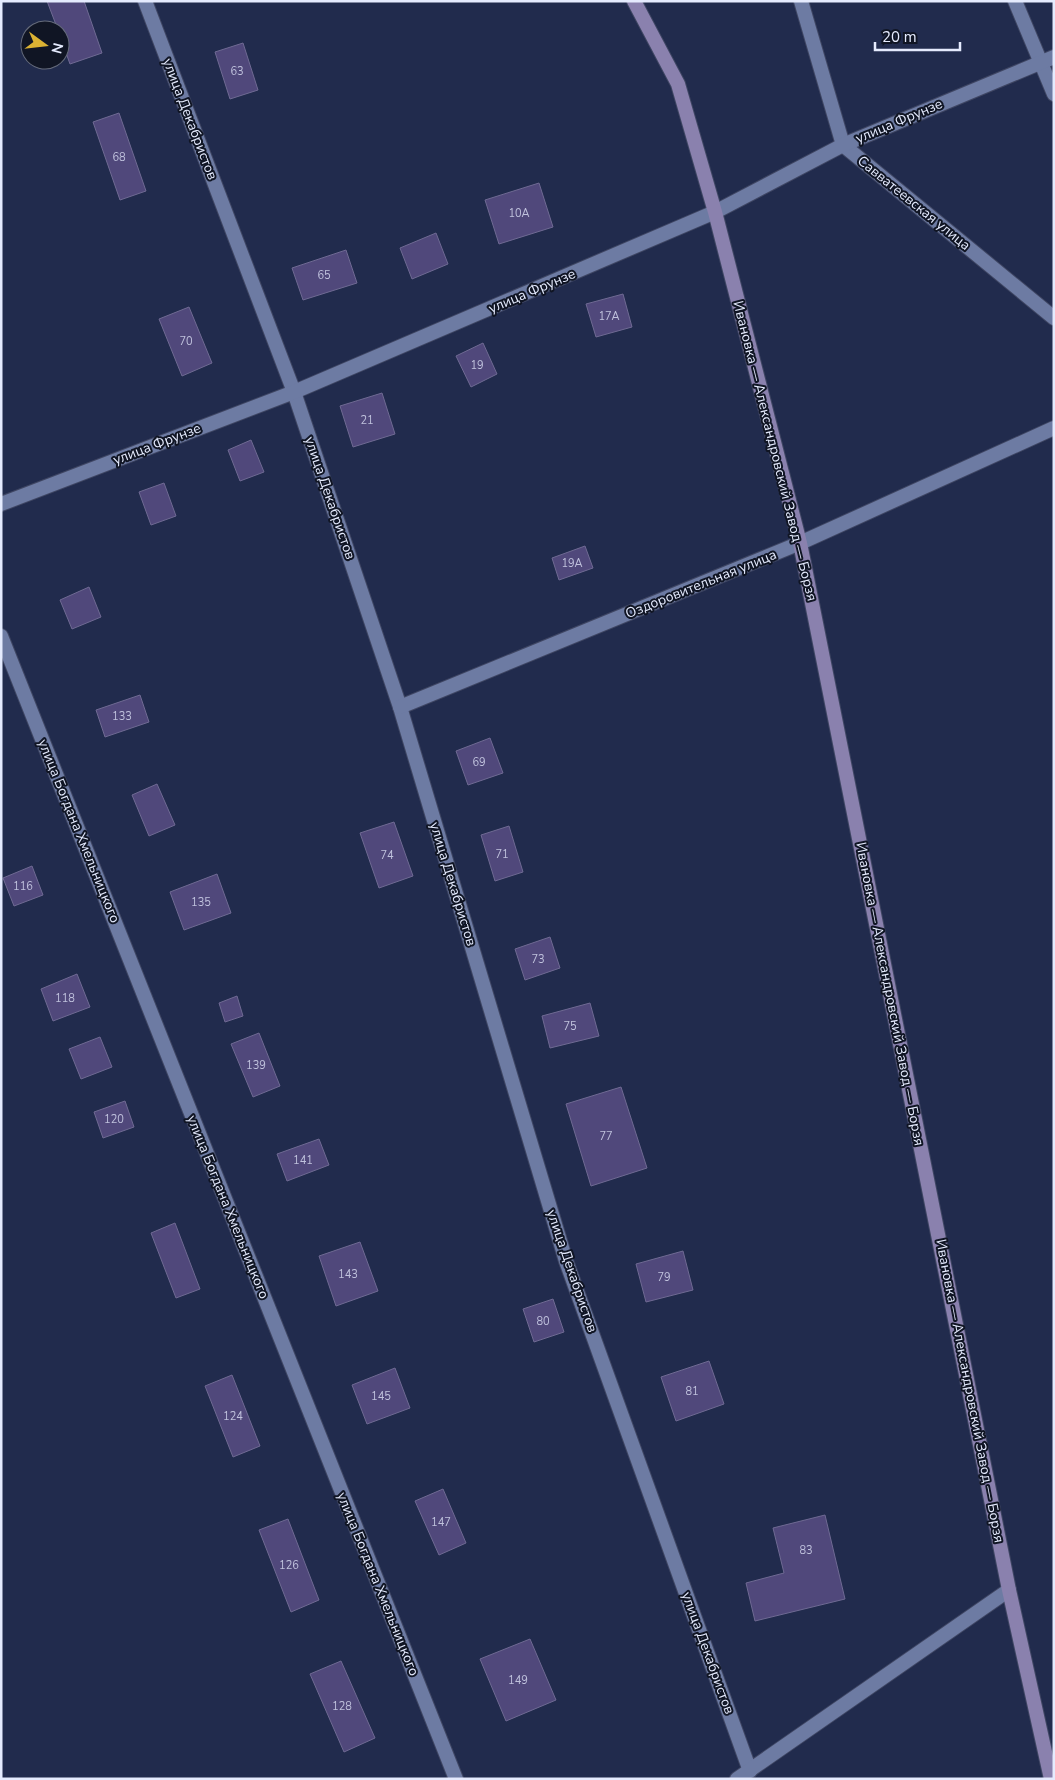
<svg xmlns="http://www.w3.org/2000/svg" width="1055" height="1780" viewBox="0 0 1055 1780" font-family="'Nunito Sans',sans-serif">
  <rect width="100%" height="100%" fill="#212b4d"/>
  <!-- building -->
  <g fill="#50487b" stroke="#6f6a93">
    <path d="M47,1H84L102,53L70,64L60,36V30H58Z"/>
    <path d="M243,43L258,90L230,99L215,52Z"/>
    <path d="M119,113L146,191L120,200L93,122Z"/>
    <path d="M539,183L553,227L499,244L485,200Z"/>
    <path d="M436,233L448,264L412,279L400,248Z"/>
    <path d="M346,250L357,283L303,300L292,268Z"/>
    <path d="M623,294L632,327L596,337L586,304Z"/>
    <path d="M189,307L212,363L182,376L159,319Z"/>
    <path d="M483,343L497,374L471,387L456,356Z"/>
    <path d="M382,393L395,434L353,447L340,406Z"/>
    <path d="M251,440L264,472L240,481L228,450Z"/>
    <path d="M164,483L176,516L151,525L139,492Z"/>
    <path d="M585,546L593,568L559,580L552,558Z"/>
    <path d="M89,587L101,617L72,629L60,600Z"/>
    <path d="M140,695L149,722L105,737L96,710Z"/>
    <path d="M490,738L503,773L468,785L456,751Z"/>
    <path d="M157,784L175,825L149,836L132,795Z"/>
    <path d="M394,822L413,876L379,888L360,833Z"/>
    <path d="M509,826L523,872L495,881L481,835Z"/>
    <path d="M32,866L43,895L14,906L3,878Z"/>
    <path d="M217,874L231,913L184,930L170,892Z"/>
    <path d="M550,937L560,968L525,980L515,949Z"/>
    <path d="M77,974L90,1007L53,1021L41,989Z"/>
    <path d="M237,996L243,1016L225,1022L219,1003Z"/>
    <path d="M590,1003L599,1036L550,1048L542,1016Z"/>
    <path d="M259,1033L280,1086L253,1097L231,1044Z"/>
    <path d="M100,1037L112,1067L81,1079L69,1049Z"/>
    <path d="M621,1087L647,1168L591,1186L566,1104Z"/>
    <path d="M125,1101L134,1127L103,1138L94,1112Z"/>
    <path d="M319,1139L329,1165L287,1181L277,1154Z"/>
    <path d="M175,1223L200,1289L176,1298L151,1233Z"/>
    <path d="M360,1242L378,1291L336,1306L319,1256Z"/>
    <path d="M683,1251L693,1290L646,1302L636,1264Z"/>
    <path d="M553,1299L564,1332L534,1342L523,1309Z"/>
    <path d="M709,1361L724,1404L676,1421L661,1377Z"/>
    <path d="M395,1368L410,1408L367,1424L352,1385Z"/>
    <path d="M232,1375L260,1446L233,1457L205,1386Z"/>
    <path d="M443,1489L466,1543L439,1555L415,1501Z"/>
    <path d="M825,1515L845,1599L755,1621L746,1583L784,1573L773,1528Z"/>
    <path d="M288,1519L319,1600L291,1612L259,1530Z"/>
    <path d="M530,1639L556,1700L506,1721L480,1659Z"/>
    <path d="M341,1661L375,1738L344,1752L310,1674Z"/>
  </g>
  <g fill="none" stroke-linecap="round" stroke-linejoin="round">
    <defs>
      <g id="minor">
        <path d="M145,1L294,392L400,707L566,1261L750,1771"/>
        <path d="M801,1L843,145L1054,318"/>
        <path d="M1015,1L1054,94"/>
        <path d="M1,504L294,392L715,212L843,145L1054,57"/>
        <path d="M1,636L456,1779"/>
        <path d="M400,707L800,543L1054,428"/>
        <path d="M737,1779L1009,1590"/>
      </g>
      <path id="secondary" d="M634,1L678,84L715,212L800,543L1009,1590L1051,1779"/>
    </defs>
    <!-- minor casing -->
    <use href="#minor" stroke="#3f4663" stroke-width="16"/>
    <!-- secondary casing -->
    <use href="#secondary" stroke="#3f4663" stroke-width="16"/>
    <!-- minor -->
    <use href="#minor" stroke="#6d7ba3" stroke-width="14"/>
    <!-- secondary -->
    <use href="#secondary" stroke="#8a81ae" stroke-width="14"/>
  </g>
  <g text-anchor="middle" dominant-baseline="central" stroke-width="4" stroke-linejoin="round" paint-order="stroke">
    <!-- number labels -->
    <g font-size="11" fill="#c0c2dd">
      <text x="237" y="71">63</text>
      <text x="119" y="157">68</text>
      <text x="519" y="213">10А</text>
      <text x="324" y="275">65</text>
      <text x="609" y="316">17А</text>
      <text x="186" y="341">70</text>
      <text x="477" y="365">19</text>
      <text x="367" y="420">21</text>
      <text x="572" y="563">19А</text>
      <text x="122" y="716">133</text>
      <text x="479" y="762">69</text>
      <text x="502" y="854">71</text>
      <text x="387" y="855">74</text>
      <text x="23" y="886">116</text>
      <text x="201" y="902">135</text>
      <text x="538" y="959">73</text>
      <text x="65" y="998">118</text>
      <text x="570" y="1026">75</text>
      <text x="256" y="1065">139</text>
      <text x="114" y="1119">120</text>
      <text x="606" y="1136">77</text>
      <text x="303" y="1160">141</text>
      <text x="348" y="1274">143</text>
      <text x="664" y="1277">79</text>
      <text x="543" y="1321">80</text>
      <text x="692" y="1391">81</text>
      <text x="381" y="1396">145</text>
      <text x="233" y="1416">124</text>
      <text x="441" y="1522">147</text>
      <text x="806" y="1550">83</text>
      <text x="289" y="1565">126</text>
      <text x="518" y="1680">149</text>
      <text x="342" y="1706">128</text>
    </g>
    <!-- street labels -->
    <g font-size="14" fill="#e5ebfe" stroke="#101524">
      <text transform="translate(190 119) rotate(69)">улица Декабристов</text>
      <text transform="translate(899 121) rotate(-23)">улица Фрунзе</text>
      <text transform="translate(914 203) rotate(39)">Савватеевская улица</text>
      <text transform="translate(532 291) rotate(-23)">улица Фрунзе</text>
      <text transform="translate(157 444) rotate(-21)">улица Фрунзе</text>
      <text transform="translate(775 451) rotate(76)">Ивановка — Александровский Завод — Борзя</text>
      <text transform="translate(330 498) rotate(71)">улица Декабристов</text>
      <text transform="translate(701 584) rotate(-22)">Оздоровительная улица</text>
      <text transform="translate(79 831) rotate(68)">улица Богдана Хмельницкого</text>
      <text transform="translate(453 884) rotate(73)">улица Декабристов</text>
      <text transform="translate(890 994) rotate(79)">Ивановка — Александровский Завод — Борзя</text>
      <text transform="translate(228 1207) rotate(68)">улица Богдана Хмельницкого</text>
      <text transform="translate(572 1271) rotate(71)">улица Декабристов</text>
      <text transform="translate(970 1391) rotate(79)">Ивановка — Александровский Завод — Борзя</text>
      <text transform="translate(378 1584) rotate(68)">улица Богдана Хмельницкого</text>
      <text transform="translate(708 1653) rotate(70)">улица Декабристов</text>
    </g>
  </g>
  <!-- border -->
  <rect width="1055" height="1780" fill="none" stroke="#e5ebfe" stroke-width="5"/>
  <!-- north arrow -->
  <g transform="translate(45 45) rotate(105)"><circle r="24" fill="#101524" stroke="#656b7b"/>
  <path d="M0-4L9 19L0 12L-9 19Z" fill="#dbb233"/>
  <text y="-8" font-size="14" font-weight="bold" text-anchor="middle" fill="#e5ebfe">N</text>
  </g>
  <!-- scale -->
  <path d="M875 42v8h85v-8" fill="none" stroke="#e5ebfe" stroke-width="2.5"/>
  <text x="882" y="42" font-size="15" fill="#e5ebfe" stroke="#101524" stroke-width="4" paint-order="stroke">20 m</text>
</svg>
